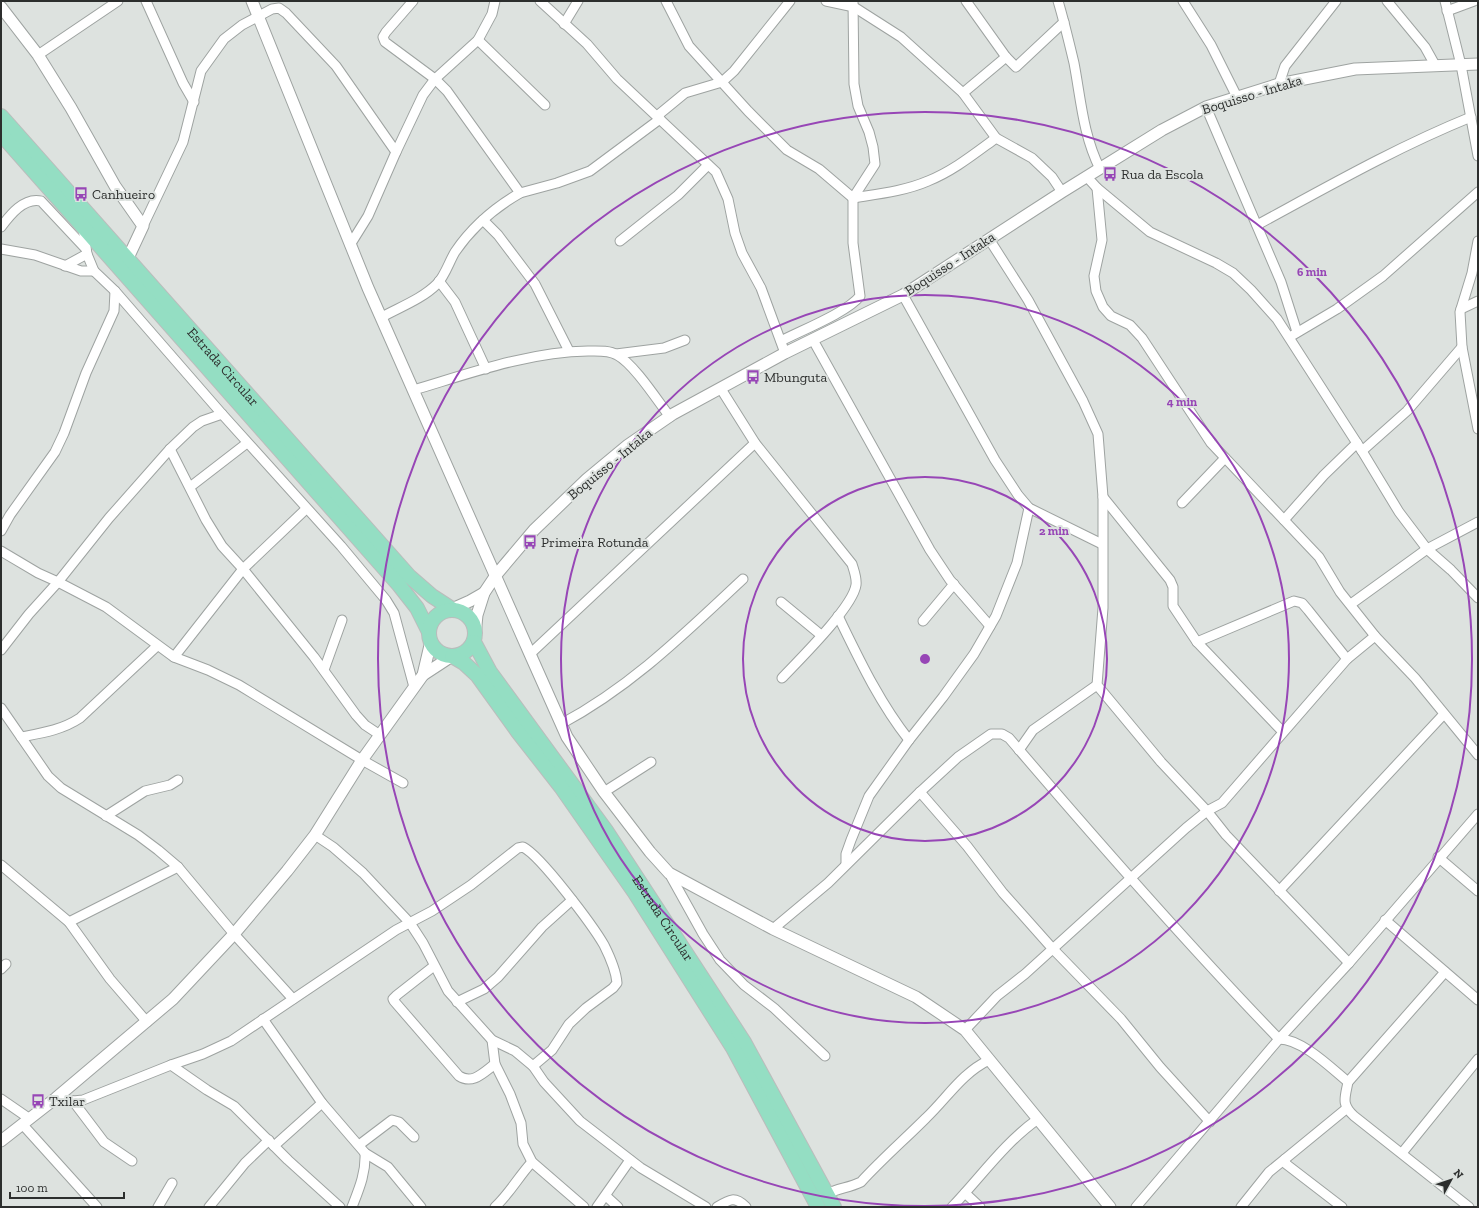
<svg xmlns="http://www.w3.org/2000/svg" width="1479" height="1208" viewBox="0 0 1479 1208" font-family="'Zilla Slab',serif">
  <rect width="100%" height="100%" fill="#dde2df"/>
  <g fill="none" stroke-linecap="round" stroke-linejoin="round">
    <defs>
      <g id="minor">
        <path d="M146,1L183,83L194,102"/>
        <path d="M413,1L386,32L383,37L385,42L435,79L447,91L520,193L557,183L590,171L660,119"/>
        <path d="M540,1L587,44L617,79L716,172L728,199L735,233L742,253L761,288L785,353"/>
        <path d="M666,1L689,46L748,111L787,150L819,169L853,198C878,194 905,191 928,181C953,171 974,154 996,138"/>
        <path d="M826,1L854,7L901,37L963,93L996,138L1032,158L1052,177L1062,192"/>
        <path d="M966,1L1006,57L1016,67L1064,22"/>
        <path d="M1058,1C1064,21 1069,42 1074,63C1081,100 1083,135 1100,169"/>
        <path d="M1183,1L1211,45L1237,97"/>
        <path d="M1387,1L1425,47L1435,65"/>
        <path d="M1445,1L1461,65L1478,156"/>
        <path d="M1447,11L1474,1"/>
        <path d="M564,24L578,1"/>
        <path d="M478,40L545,105"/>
        <path d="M38,55L118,1"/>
        <path d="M1279,84L1285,66L1336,1"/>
        <path d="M963,93L1006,57"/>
        <path d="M1206,107L1281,282L1297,332"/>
        <path d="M657,116L685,93L722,82L734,71L790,1"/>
        <path d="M1087,177L1097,188L1150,232L1216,263L1233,273L1251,290L1277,319L1362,451L1399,512L1427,549L1451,570L1478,598"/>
        <path d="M1097,188L1102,240L1094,276L1096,291L1103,307L1111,316L1130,325L1142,338L1211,443L1319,557L1340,592L1375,636L1415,678L1478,755"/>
        <path d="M483,220L498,235L535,284L569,351"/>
        <path d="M1257,225C1327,187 1397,147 1471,117"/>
        <path d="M143,226L183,142L201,71L224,39L242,25L272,9L279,8L286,13L336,66L396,152"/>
        <path d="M1,227C10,215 24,197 41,201L86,249"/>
        <path d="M83,228L87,254L94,271L115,291L222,414L341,546L386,600L394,613L414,687"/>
        <path d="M989,239L1028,300L1083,401L1098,434L1103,497V608L1097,685L1161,762L1207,811L1226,835L1349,963"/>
        <path d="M620,241L678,195L708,165"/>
        <path d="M1478,241L1472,273L1460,312L1462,347L1478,429"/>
        <path d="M350,245L368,216L396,152L423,95L435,79L478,40L492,14L495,1"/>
        <path d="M1,249L35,255L81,271H94"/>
        <path d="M65,266L87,254"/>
        <path d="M439,281L455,302L486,369"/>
        <path d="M903,295L995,460L1018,495L1029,508L1102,544"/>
        <path d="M1461,309L1478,301"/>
        <path d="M382,317C400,307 422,299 437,284C445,276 449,262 455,252C472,227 494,208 520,193"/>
        <path d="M1293,335L1337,309L1383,276L1478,192"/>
        <path d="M813,340L930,550L950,580L990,626"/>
        <path d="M781,341C800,331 848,312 860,296L853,243V198L875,164L873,147L869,132L858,106L854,84L853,1"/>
        <path d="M616,354L664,348L685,340"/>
        <path d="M721,389L755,443L852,564C854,571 857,578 856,585C853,607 799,660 782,678"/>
        <path d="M414,390C471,373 528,352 588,351C597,351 609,350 617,355C634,364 657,400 670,417"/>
        <path d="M170,449L206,520L222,546L243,569L314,657L356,715L365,725L380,735"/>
        <path d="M1362,451L1407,411L1462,347"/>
        <path d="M190,487L247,443"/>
        <path d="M1103,497L1170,580L1173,587V606L1197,642L1282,731"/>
        <path d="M1182,503L1225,458"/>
        <path d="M1284,520L1324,475L1357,443"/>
        <path d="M1,531L10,515L55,452L64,433L86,373L114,311L115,291"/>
        <path d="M1,551L38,573L58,582L106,607L174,657L208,670L239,685L362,760L403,783"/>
        <path d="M781,602L821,635"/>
        <path d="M1351,604L1427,549L1478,522"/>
        <path d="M838,616C859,659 879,702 909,740"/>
        <path d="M923,621L954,584"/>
        <path d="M1197,642L1294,601L1302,603L1308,610L1347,659"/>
        <path d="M1,650L29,614L58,582L109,518L170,449L193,427L202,421L222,414"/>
        <path d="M530,654L755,443"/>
        <path d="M174,657L243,569L306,509"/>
        <path d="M324,670L342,620"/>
        <path d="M1,708L48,776L61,788L138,835L158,850L178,867L234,934L293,999"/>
        <path d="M561,724C632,686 685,633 743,579"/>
        <path d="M21,737C42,733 62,730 80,718L157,646"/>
        <path d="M1019,750L1033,730L1097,685"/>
        <path d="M604,792L651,762"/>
        <path d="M920,792L967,846L1003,893L1052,948L1121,1019L1160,1067L1210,1122"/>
        <path d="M106,816L145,791L170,785L178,780"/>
        <path d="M315,835L333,847L363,873L410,923L423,943L448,991L492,1040L515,1051L533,1066L544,1082L580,1121L641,1168L706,1207"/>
        <path d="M1438,857L1478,891"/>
        <path d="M846,864V854L851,840L869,796L909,740L943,697L974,654L996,616L1017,563L1029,508"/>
        <path d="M1,865L69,922L110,979L147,1022"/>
        <path d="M669,873L703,934L720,960L744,985L774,1008L825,1056"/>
        <path d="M1279,891L1444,714"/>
        <path d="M1385,920L1478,1000"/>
        <path d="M69,922L178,867"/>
        <path d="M773,929L828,883L920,792L958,757L991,734H1002L1009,738C1097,841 1185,942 1279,1039C1302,1039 1331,1068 1348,1082"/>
        <path d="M434,966L397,995L393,999L394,1001L459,1076C473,1085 484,1072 495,1064"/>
        <path d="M1,969L6,964"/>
        <path d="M1445,972L1348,1082C1345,1098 1341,1104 1354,1116L1469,1207"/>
        <path d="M457,1002L484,989L498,977L542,927L572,900"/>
        <path d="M263,1019L322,1103L365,1153L388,1167L421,1207"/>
        <path d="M965,1030L997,996L1025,974L1186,828L1207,811L1222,803L1347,659L1375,636"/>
        <path d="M492,1040L495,1064L510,1094L521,1123L523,1144L532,1162L584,1207"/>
        <path d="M171,1065L207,1090L234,1106L288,1160L340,1207"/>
        <path d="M56,1098L73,1101L83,1100L171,1065L203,1054L231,1041L396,930L432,911L471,885L518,848L523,847C541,856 593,926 604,945C610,957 616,970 617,983L613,988L586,1008L569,1024L552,1050L533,1066"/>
        <path d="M1,1099L30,1119"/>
        <path d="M73,1101L104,1142L132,1161"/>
        <path d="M23,1125L97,1207"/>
        <path d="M359,1145L392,1120L399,1122L414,1137"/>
        <path d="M274,1146L322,1103"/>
        <path d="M1402,1153L1478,1059"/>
        <path d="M965,1193L980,1207"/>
        <path d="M827,1194C838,1188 849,1188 861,1182C881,1160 904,1140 926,1118C947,1098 962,1073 989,1060"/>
        <path d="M606,1196L618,1207"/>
        <path d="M158,1207L172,1183"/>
        <path d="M209,1207L245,1163L269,1140"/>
        <path d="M352,1207C359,1189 366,1173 365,1153"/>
        <path d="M495,1207C510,1193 519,1176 532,1162"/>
        <path d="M597,1207L630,1160"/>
        <path d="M717,1207C730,1199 735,1196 746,1207"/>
        <path d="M952,1207C980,1178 1004,1143 1038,1119"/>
        <path d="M1136,1207L1279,1039L1349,963L1478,814"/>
        <path d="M1241,1207L1269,1172L1285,1159"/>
        <path d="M1342,1207L1286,1164L1285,1159L1346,1109"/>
      </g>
      <g id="tertiary">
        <path d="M252,1L368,288L530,654L567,737L604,792L650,852L669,873L773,929L916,997L965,1030L1110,1207"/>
        <path d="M1,7L38,55L71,108L115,186L143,226L128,258"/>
        <path d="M452,609L470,601L484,593"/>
        <path d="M475,635L477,615L484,593L496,575L534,530L587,479L628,445L673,414L785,353L903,295L1062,192L1162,130L1206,107L1279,84L1355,69L1478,64"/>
        <path d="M423,675L452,656"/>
        <path d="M1,1141L56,1098L173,999L234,934L287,871L315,835L362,760L423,675L431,641"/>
      </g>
      <g id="primary">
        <path id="s1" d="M1,116L409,576L432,596L452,609"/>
        <path d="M1,134L399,585L417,608L429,632"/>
        <circle cx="452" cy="633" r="23"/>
        <path id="s2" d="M474,642L490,672L607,832L744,1042L834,1207"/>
        <path d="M452,656L464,663L477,675L518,732L561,787L635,893L733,1048L818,1207"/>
      </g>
    </defs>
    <!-- minor casing -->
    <use href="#minor" stroke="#9ea3a1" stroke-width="11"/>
    <!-- tertiary casing -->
    <use href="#tertiary" stroke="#9ea3a1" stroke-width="13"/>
    <!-- primary casing -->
    <use href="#primary" stroke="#bbbcbc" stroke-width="16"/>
    <!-- minor -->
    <use href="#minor" stroke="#fff" stroke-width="9"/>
    <!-- tertiary -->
    <use href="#tertiary" stroke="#fff" stroke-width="11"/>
    <!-- primary -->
    <use href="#primary" stroke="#94dec3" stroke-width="14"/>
  </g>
  <!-- distance rings -->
  <g fill="none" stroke="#9746b6" stroke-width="2">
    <circle cx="925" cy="659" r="182"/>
    <circle cx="925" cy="659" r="364"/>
    <circle cx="925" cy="659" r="547"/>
  </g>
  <!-- icons -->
  <defs>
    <symbol id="bus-bare" viewBox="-9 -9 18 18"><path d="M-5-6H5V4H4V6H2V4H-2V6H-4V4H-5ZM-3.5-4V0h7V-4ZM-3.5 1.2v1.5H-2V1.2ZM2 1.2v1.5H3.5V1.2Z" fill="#9746b6" stroke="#dde2df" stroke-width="2.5" paint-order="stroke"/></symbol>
  </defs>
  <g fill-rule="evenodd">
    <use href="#bus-bare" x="1100" y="164" width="20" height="20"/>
    <use href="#bus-bare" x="71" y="184" width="20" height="20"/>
    <use href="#bus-bare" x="743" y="367" width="20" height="20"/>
    <use href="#bus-bare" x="520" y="532" width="20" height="20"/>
    <use href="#bus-bare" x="28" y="1091" width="20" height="20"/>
  </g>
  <g text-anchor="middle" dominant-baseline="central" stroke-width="4" stroke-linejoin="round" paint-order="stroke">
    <!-- street labels -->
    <g font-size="14" fill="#2c2e2d" stroke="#dde2df">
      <text transform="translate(1252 95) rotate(-17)">Boquisso - Intaka</text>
      <text transform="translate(950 264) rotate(-33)">Boquisso - Intaka</text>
      <text stroke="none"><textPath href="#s1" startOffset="335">Estrada Circular</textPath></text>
      <text transform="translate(610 464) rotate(-39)">Boquisso - Intaka</text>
      <text stroke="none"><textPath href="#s2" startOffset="335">Estrada Circular</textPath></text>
    </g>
    <!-- poi labels -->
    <g font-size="14" fill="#2c2e2d" stroke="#dde2df" text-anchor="start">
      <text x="1121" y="174">Rua da Escola</text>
      <text x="92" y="194">Canhueiro</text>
      <text x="764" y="377">Mbunguta</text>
      <text x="541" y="542">Primeira Rotunda</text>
      <text x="49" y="1101">Txilar</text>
    </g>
  </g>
  <circle cx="925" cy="659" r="6" fill="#9746b6" stroke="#dde2df" stroke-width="2"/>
  <g font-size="12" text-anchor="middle" font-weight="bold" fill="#9746b6" stroke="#dde2df" stroke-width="4" stroke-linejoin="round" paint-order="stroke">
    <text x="1312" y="276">6 min</text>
    <text x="1182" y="406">4 min</text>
    <text x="1054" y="535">2 min</text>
  </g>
  <!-- border -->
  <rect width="1479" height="1208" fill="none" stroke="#2c2e2d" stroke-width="4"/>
  <!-- north arrow -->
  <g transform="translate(1451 1180) rotate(50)" stroke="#dde2df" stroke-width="3" paint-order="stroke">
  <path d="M0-3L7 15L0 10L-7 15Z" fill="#2c2e2d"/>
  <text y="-6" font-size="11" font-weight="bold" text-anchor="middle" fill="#2c2e2d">N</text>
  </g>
  <!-- scale -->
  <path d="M10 1192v6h114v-6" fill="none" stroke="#2c2e2d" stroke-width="2"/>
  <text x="16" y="1192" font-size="12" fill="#2c2e2d" stroke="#dde2df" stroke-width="3" paint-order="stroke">100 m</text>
</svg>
